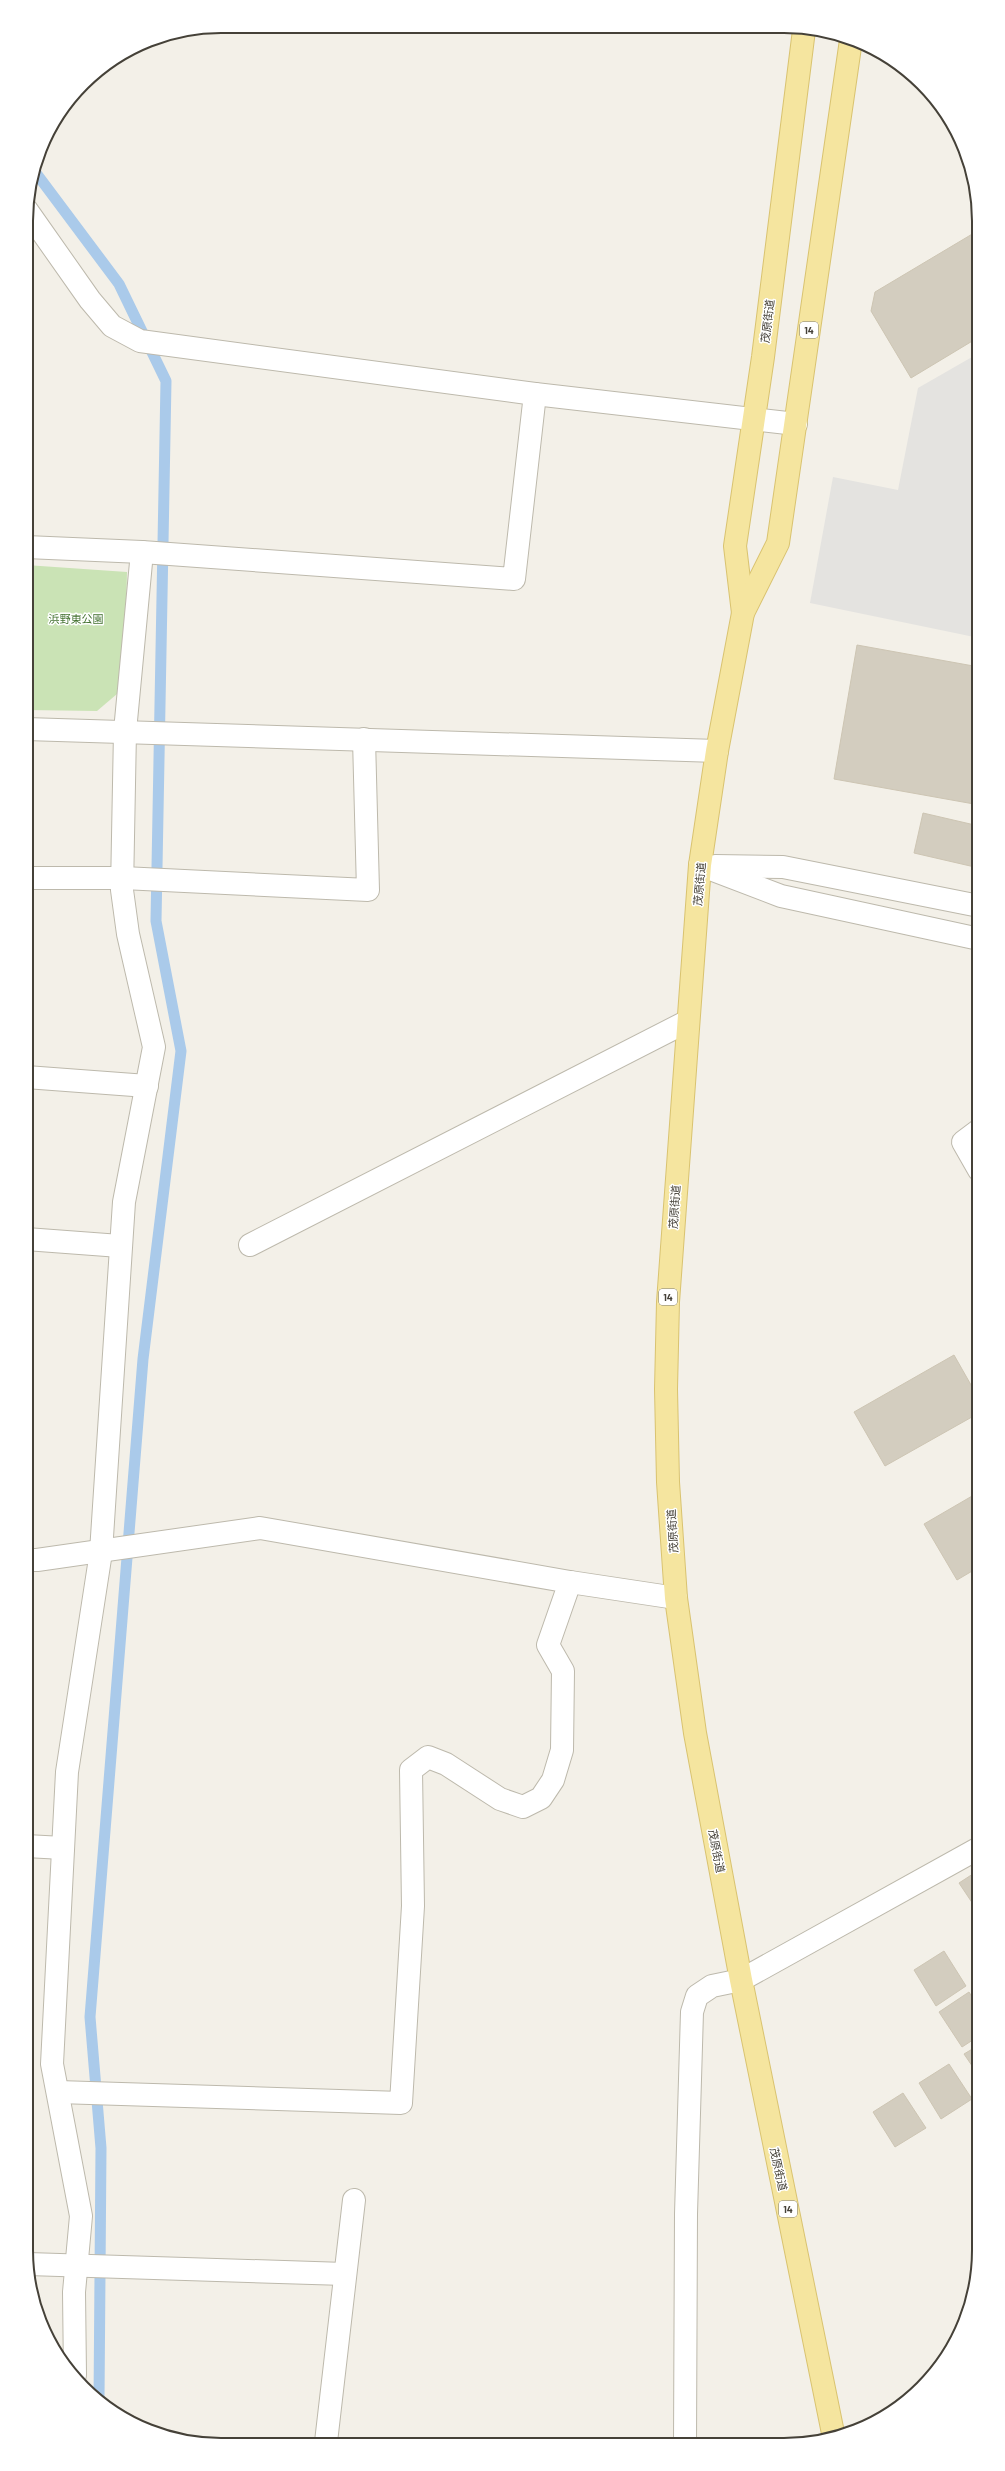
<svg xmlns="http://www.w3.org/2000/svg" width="1005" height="2471" viewBox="0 0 1005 2471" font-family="Barlow,'Noto Sans JP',sans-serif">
  <rect width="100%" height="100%" fill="#f3f0e8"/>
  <!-- green -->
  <path fill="#cae3b5" d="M26,565L127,572L124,688L97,711L26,710Z"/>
  <!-- parking -->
  <path fill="#e4e3e0" d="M979,353V638L810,603L833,477L898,490L918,388Z"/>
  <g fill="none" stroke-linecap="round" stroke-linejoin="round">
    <!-- stream -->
    <path stroke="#aacaea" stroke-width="11" d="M36,173L119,284L166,381L156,921L181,1051L143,1359L90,2017L101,2148L99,2401"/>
  </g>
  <!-- building -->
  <g fill="#d3cdbf" stroke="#cdc5b3">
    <path d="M979,230V337L911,378L871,311L875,292Z"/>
    <path d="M857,645L979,667V794L976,793L974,804L834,779Z"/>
    <path d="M923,813L979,826V868L914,853Z"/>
    <path d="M954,1355L979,1399V1413L885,1466L854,1412Z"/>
    <path d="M979,1492V1567L957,1580L924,1524Z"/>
    <path d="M979,1870V1913L959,1883Z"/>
    <path d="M944,1951L966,1986L936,2006L914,1970Z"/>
    <path d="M969,1992L979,2008V2036L962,2047L939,2012Z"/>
    <path d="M979,2045V2076L964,2054Z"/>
    <path d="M949,2064L972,2099L941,2119L919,2083Z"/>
    <path d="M903,2093L926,2128L895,2147L873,2112Z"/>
  </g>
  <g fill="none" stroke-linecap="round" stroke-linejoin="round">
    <defs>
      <g id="minor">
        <path d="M26,209L90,300L112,326L140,341L535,394L796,424"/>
        <path d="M26,547L142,552L514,579L535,394"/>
        <path d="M26,729L717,751"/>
        <path d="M700,865L781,896L979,939"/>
        <path d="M715,866L783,867L979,906"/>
        <path d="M26,878H123L368,890L364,739"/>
        <path d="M26,1077L147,1086"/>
        <path d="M979,1170L963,1142L979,1130"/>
        <path d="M26,1239L120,1246"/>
        <path d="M250,1245L688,1021"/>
        <path d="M26,1560H37L260,1528L570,1582L676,1598"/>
        <path d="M26,1846L63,1848"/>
        <path d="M58,2092L401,2103L413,1906L411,1770L428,1757L446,1764L500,1799L523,1807L541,1798L553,1780L562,1750L563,1671L548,1645L570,1582"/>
        <path d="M28,2264L345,2274"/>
        <path d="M75,2375L74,2292L81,2216L52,2064L67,1772L101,1552L124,1202L154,1047L128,934L122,890L125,731L142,552"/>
        <path d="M326,2442L354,2200"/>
        <path d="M685,2444L686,2214L692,2012L697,1996L712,1986L741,1980L979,1848"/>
      </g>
      <g id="major">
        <path d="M743,613L735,546L763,357L804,30"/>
        <path d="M834,2438L741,1980L695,1733L676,1598L668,1482L666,1389L668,1302L700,865L717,751L743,613L778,543L851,40"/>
      </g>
    </defs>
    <!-- minor casing -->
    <use href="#minor" stroke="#bdb9ac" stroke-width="24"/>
    <!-- major casing -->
    <use href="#major" stroke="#d9c370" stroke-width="24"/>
    <!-- minor -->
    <use href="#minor" stroke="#fff" stroke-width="22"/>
    <!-- major -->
    <use href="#major" stroke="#f5e59f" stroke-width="22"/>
  </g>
  <g text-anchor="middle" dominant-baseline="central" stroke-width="3" stroke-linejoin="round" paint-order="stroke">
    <!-- shield labels -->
    <g fill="#fff" stroke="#7d7a74" stroke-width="1">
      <rect x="800" y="322" width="18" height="16" rx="3"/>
      <rect x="659" y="1289" width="18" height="16" rx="3"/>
      <rect x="779" y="2201" width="18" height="16" rx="3"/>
    </g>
    <g font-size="10" font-weight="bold" fill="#454138">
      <text x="809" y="330">14</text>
      <text x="668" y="1297">14</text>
      <text x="788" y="2209">14</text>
    </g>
    <!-- street labels -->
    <g font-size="11" fill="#454138" stroke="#fff">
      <text transform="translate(767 321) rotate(-83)">茂原街道</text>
      <text transform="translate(699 884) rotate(-85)">茂原街道</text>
      <text transform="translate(674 1207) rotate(-86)">茂原街道</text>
      <text transform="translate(672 1531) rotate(-94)">茂原街道</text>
      <text transform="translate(717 1851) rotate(79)">茂原街道</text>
      <text transform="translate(779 2169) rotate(78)">茂原街道</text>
    </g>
    <!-- park labels -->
    <g font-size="11" fill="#437230" stroke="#fff">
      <text x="76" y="618">浜野東公園</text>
    </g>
  </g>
  <!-- crop -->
  <path d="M0 0H1005V2471H0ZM221 33H784A188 188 0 0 1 972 221V2250A188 188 0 0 1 784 2438H221A188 188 0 0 1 33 2250V221A188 188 0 0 1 221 33Z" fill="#fff" fill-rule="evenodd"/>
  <path fill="none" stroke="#454138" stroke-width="2" d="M221 33H784A188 188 0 0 1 972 221V2250A188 188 0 0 1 784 2438H221A188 188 0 0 1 33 2250V221A188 188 0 0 1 221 33Z"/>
</svg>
